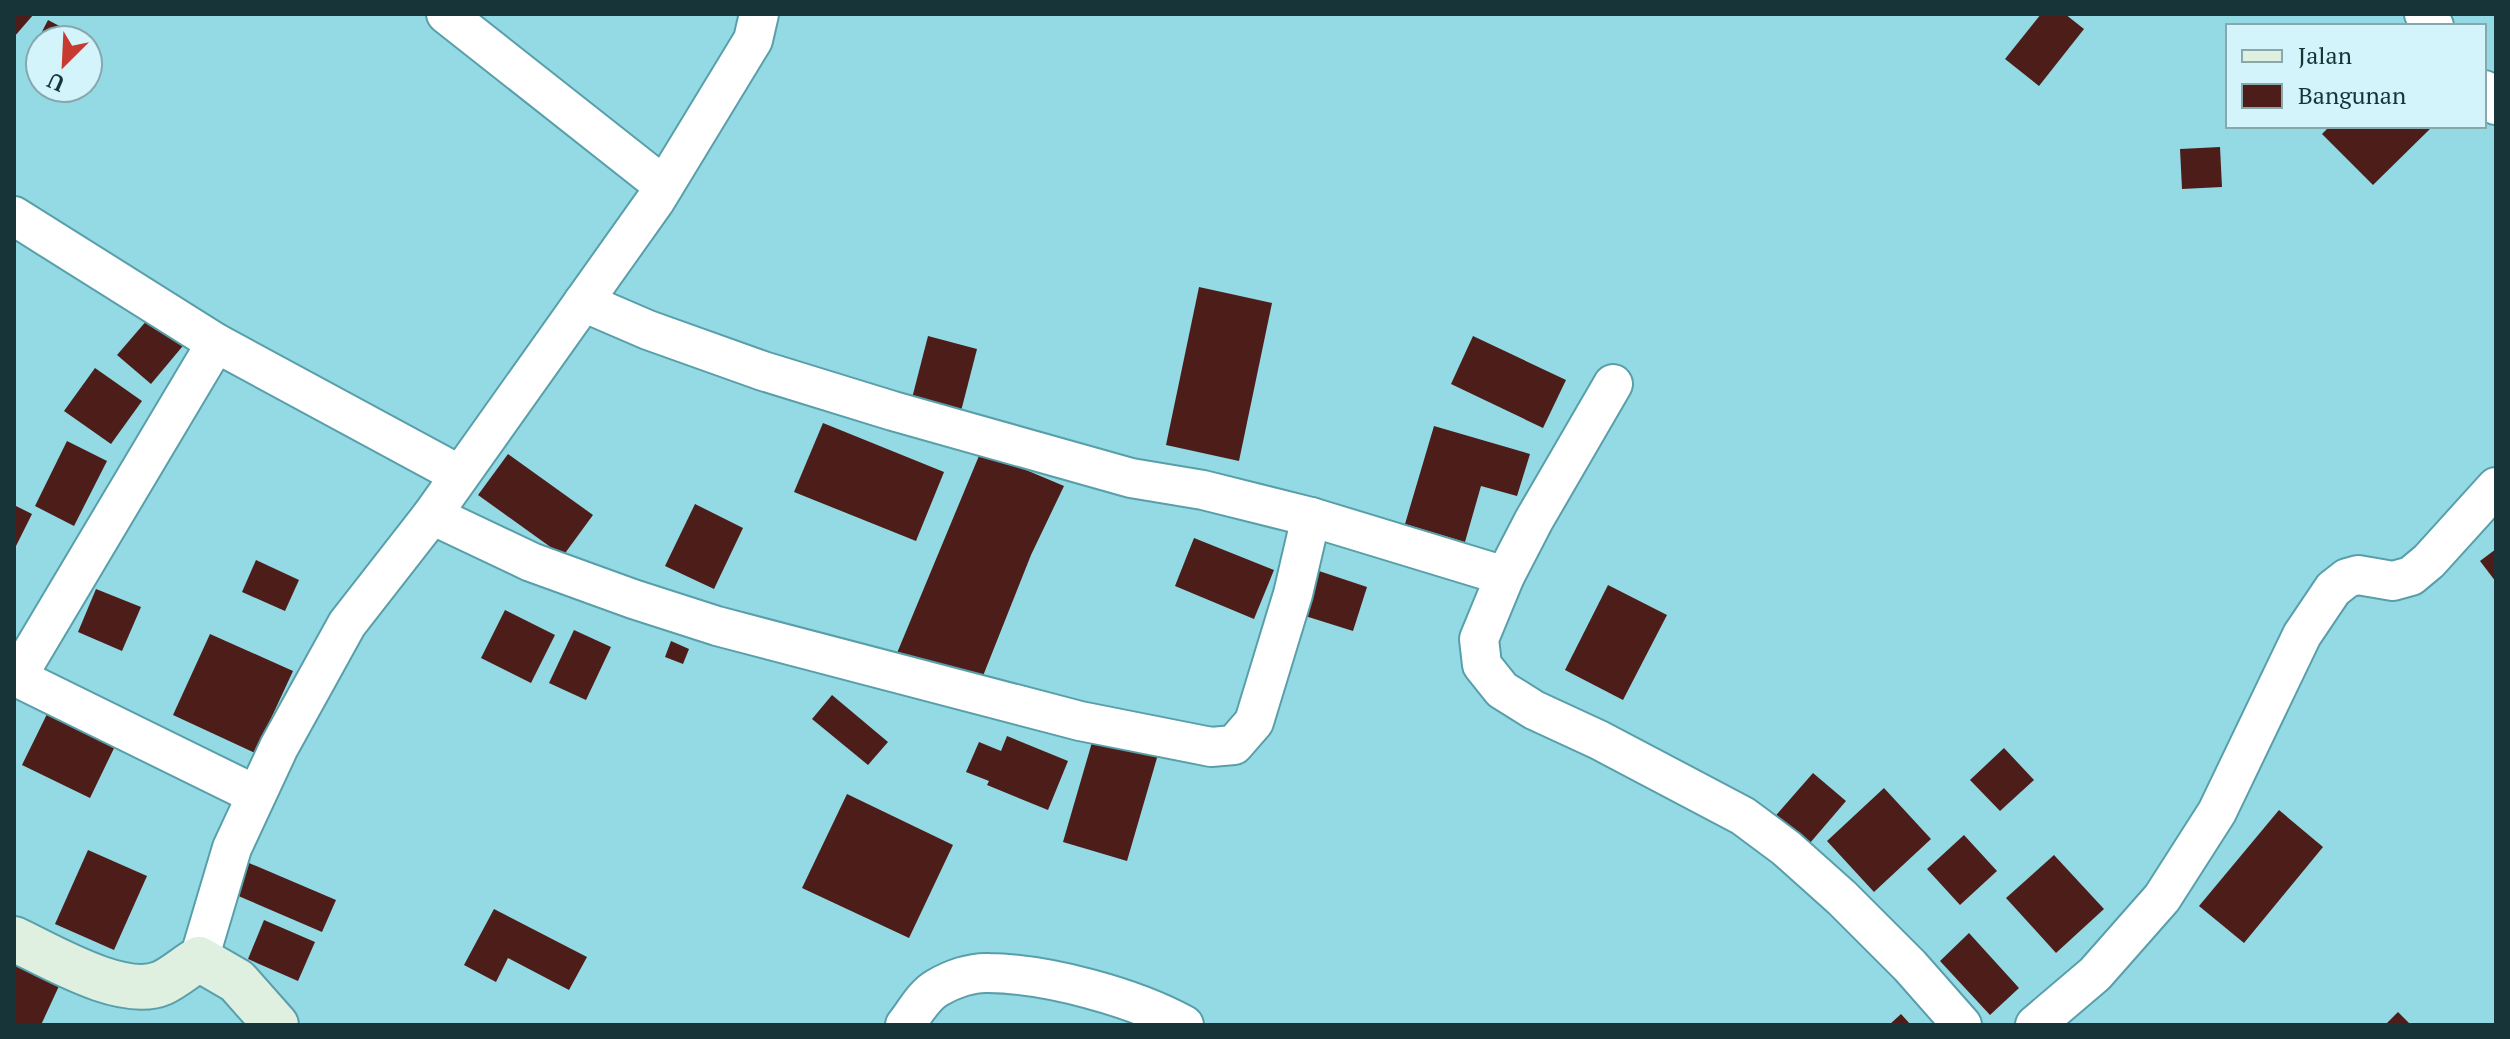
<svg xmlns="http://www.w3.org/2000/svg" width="2510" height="1039" viewBox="0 0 2510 1039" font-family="'PT Serif',serif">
  <rect width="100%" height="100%" fill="#93dae5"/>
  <!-- building -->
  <g fill="#4d1e19">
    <path d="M14,14H34L14,37Z"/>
    <path d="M2041,14H2065L2084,29L2039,86L2005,59Z"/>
    <path d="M48,20L86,40H40V60L30,55Z"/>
    <path d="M2330,126H2433L2373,185L2322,134Z"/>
    <path d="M2220,147L2222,187L2182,189L2180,149Z"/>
    <path d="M1199,287L1272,303L1239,461L1166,445Z"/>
    <path d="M154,312L187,341L151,384L117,355Z"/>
    <path d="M928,336L977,349L959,419L910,406Z"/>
    <path d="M1473,336L1566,380L1543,428L1451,384Z"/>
    <path d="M95,368L142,401L111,444L64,411Z"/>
    <path d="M823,423L944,472L916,541L794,492Z"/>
    <path d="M1434,426L1530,454L1517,496L1481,486L1465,542L1405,524Z"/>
    <path d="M67,441L107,461L74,526L35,506Z"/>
    <path d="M981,451L1064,486L1031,555L979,686L897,653Z"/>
    <path d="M508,454L593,515L563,556L478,495Z"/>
    <path d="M695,504L743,528L714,589L665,566Z"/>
    <path d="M14,505L32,514L14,550Z"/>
    <path d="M1194,538L1274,570L1254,619L1175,586Z"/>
    <path d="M2496,549V582L2480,561Z"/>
    <path d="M256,560L299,580L285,611L242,592Z"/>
    <path d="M1316,570L1367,587L1353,631L1302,615Z"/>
    <path d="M1608,585L1667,615L1623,700L1565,670Z"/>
    <path d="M96,589L141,607L122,651L78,632Z"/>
    <path d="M505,610L555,635L531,683L481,658Z"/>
    <path d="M574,630L611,647L586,700L549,683Z"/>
    <path d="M210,634L293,671L255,753L173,715Z"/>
    <path d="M671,641L689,649L683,664L665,657Z"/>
    <path d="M832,695L888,742L868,765L812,719Z"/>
    <path d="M50,708L117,742L90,798L22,765Z"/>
    <path d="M1095,732L1159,751L1127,861L1063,842Z"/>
    <path d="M1007,736L1068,761L1048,810L987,785L989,781L966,772L979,742L1001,751Z"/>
    <path d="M2004,748L2034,780L2000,811L1970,780Z"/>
    <path d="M1813,773L1846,801L1804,850L1771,821Z"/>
    <path d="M1884,788L1931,839L1874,892L1827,841Z"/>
    <path d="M847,794L953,845L909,938L802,888Z"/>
    <path d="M2279,810L2323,847L2244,943L2199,906Z"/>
    <path d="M1964,835L1997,871L1960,905L1927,869Z"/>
    <path d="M88,850L147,876L114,950L55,924Z"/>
    <path d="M2054,855L2104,909L2056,953L2006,898Z"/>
    <path d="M242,860L336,900L322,932L229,892Z"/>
    <path d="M494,909L587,957L569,990L508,958L496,982L464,965Z"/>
    <path d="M264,920L315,942L298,981L248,959Z"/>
    <path d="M1969,933L2019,988L1990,1015L1940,961Z"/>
    <path d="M14,964L59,986L41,1025H14Z"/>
    <path d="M2398,1012L2411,1025H2385Z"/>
    <path d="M1901,1014L1911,1025H1889Z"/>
  </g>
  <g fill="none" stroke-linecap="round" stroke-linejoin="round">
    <defs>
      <g id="street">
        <path d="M446,14L664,186"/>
        <path d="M2424,14L2434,26"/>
        <path d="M2484,90L2496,105"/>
        <path d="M14,216L216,343L460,475"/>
        <path d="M583,302L648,330L763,371L893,411L1131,478L1203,490L1311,517L1505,576"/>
        <path d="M1613,384L1534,520L1505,576L1479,639L1482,665L1502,690L1534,710L1599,740L1743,816L1786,848L1842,898L1910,966L1962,1025"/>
        <path d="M432,515L531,562L633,599L717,626L1080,721L1211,747L1234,745L1254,722L1293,594L1311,517"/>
        <path d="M14,676L256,795"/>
        <path d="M17,677L216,343"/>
        <path d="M199,959L232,848L279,747L347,624L432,515L655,201L753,40L759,14"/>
        <path d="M905,1025C914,1014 924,995 937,988C952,979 972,972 989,973C1048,974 1133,997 1184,1025"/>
        <path d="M2035,1025L2095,974L2162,898L2217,812L2302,635L2333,589L2347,578L2358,575L2393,581L2411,576L2429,561L2496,487"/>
      </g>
      <path id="secondary" d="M14,939C50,956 123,1000 162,983C175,977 187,966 199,959L237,981L276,1025"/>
    </defs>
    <!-- street casing -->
    <use href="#street" stroke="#599faa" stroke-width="42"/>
    <!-- secondary casing -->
    <use href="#secondary" stroke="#599faa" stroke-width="48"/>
    <!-- street -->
    <use href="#street" stroke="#fff" stroke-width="38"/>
    <!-- secondary -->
    <use href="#secondary" stroke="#dff0e1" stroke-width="44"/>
  </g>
  <!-- border -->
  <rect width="2510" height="1039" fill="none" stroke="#173539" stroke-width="32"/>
  <!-- legend -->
  <rect x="2226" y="24" width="260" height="104" fill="#d2f4fa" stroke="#87a8ad" stroke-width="2"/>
  <rect x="2242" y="50" width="40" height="12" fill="#dff0e1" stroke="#87a8ad" stroke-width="2"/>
  <text x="2298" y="64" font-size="24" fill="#173539">Jalan</text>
  <rect x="2242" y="84" width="40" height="24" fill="#4d1e19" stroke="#87a8ad" stroke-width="2"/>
  <text x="2298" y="104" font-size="24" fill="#173539">Bangunan</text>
  <!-- north arrow -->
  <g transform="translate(64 64) rotate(204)"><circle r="38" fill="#d2f4fa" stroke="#87a8ad" stroke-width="2"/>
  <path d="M0-6L14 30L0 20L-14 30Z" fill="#c83a31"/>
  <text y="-12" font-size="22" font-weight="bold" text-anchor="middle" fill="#173539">U</text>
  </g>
</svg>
